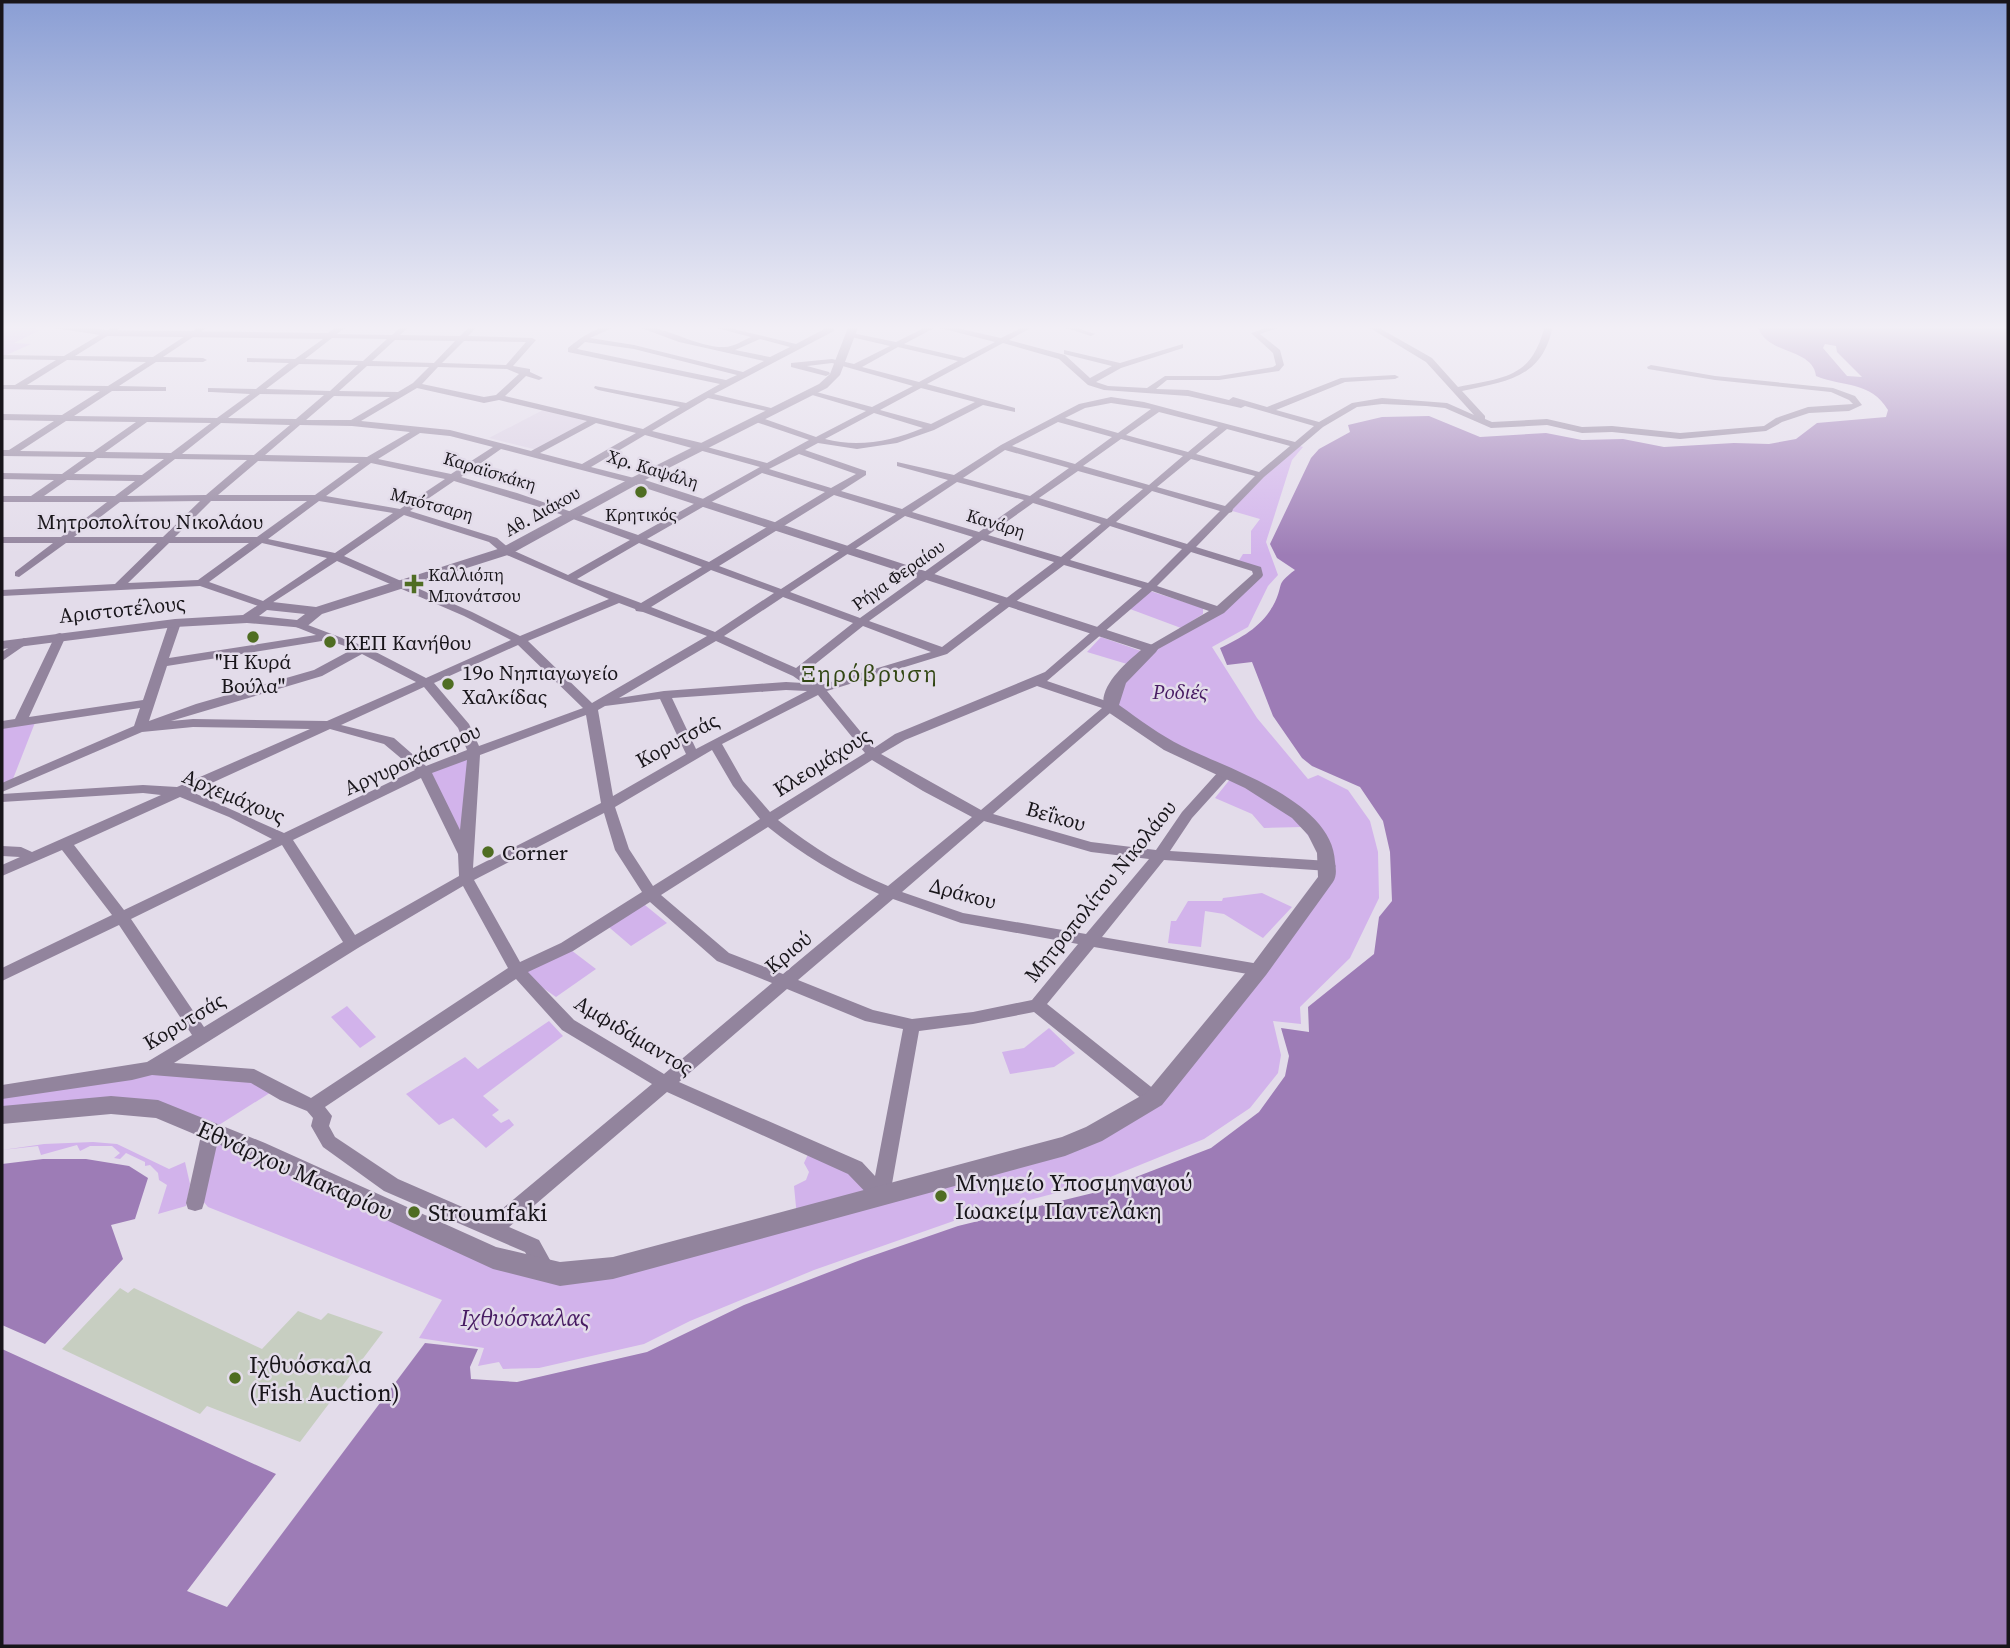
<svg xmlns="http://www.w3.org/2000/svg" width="2010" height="1648" viewBox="0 0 2010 1648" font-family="'Source Serif 4',serif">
	<rect width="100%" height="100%" fill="#e3dcea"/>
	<!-- built -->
	<path fill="#dacfe3" d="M543,410L591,421L538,450L489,438Z"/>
	<!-- green -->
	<path fill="#d2b3eb" d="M2,325H21L40,330L14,343L31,344L2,357Z
		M1297,445L1303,447L1292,460L1266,542L1278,575L1268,586L1248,627L1212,647L1257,718L1308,779L1318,775L1348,790L1370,821L1378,852L1379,898L1350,958L1300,1007L1301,1024L1273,1021L1281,1055L1278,1073L1250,1108L1204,1139L1098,1182L965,1217L814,1270L690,1321L644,1344L539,1368L503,1369L499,1362L478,1366L484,1348L419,1338L442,1300L208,1207L197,1194L211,1131L158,1109L65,1107L2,1115V1092L132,1073L254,1076L276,1089L211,1130L560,1274L797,1217L794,1186L806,1180L809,1172L804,1163L811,1148L881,1195L1065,1146L1154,1099L1329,866L1302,827L1264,828L1252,814L1215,798L1231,778L1142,728L1111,699C1123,683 1136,660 1152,648C1188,621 1236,614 1257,569L1238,562L1243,554H1251V531L1260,519L1229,510Z
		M1150,591L1203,608V614L1181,628L1130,609Z
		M1101,637L1141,651L1127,664L1087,652Z
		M36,720L11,784L2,788L3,725Z
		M474,751L465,854L424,771Z
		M1262,893L1292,907L1263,938L1224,914L1205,911L1201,947L1168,943L1171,921H1176L1188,901H1222L1223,898Z
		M640,901L667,923L631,946L604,923Z
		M567,947L596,969L556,997L517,970Z
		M347,1006L376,1037L360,1048L331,1017Z
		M549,1021L563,1036L483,1096L499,1110L492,1115L501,1123L509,1119L514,1125L486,1148L453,1118L439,1125L406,1094L465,1057L478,1069Z
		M1049,1028L1075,1053L1054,1067L1010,1074L1002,1052L1024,1048Z
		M93,1142L117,1144L169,1169L185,1162L190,1184L186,1206L158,1214L167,1185L159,1180L158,1173L150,1165L145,1166V1162L126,1153L120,1159L114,1158L120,1153L112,1146H90L80,1151L77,1145L41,1155L38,1146L2,1150L44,1144Z"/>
	<!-- water -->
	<path fill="#9d7cb6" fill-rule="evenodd" d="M1756,325H2008V1646H2V1349L276,1474L187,1591L227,1607L425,1343L478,1349L470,1367L471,1379L517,1382L647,1352L744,1305L863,1259L958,1226L1097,1192L1211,1148L1259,1112L1285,1076L1289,1056L1281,1028L1309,1032L1308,1007L1374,954L1379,917L1392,901L1390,852L1383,821L1360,787L1312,766L1302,758L1273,716L1252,662L1227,665L1220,648C1243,637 1263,626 1275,602C1284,583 1275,585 1295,570L1277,558L1270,544L1311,458L1319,449L1350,432L1348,425L1382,417L1429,416L1480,437L1546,433L1582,440L1623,439L1664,447L1734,443L1769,444L1796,439L1817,423L1886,417L1888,410C1871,381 1843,387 1816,376C1814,355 1786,353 1771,343C1764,339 1760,332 1756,325ZM1825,344L1836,346L1837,352L1862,377L1847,376L1823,348Z
		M43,1159H86L129,1166L148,1178L135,1219L111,1225L123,1259L45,1344L2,1325V1164Z"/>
	<!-- building -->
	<path fill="#c7cec1" d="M120,1288L128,1293L134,1288L262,1349L298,1311L321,1320L328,1313L383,1332L300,1442L207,1406L200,1414L62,1349Z"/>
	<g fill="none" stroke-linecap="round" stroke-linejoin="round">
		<!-- minor -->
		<path fill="#92849d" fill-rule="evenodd" d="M116,325H125L75,356L153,357L202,325H211L163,357L203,358L207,360L203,362H156L119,386L163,387H166V391H112L74,416L217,418L250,394L211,392H208V388L256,389L289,363L250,362H247V358L295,359L330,334L392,335L403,325H411L400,335L460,336L471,325H479L468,336L532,338L536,340L513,366L530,369V372L543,378L539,380L526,376L505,396L643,429L680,407L598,390L594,388L595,386L686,403L720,384L568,352V348C583,336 598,325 619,325L590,338L634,345L743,372L764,361L679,342L633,325C660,323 697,348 725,347C733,347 744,340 751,337L705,325H717L796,344L828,327H834V331L714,394L775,409V413L708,398L652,431L706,444L707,447L767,463L809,440L753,421V417H759L816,437L866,411L809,394V390L872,407L913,386L832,363L807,366L829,372L830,374L826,376L791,367V363L832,359L854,364L890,346L847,336V332L896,342L930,325H943L1001,338L1027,325H1036L1009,340L1065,355L1090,378L1112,366L1064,354V350L1120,363L1183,344V348L1121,368L1096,382L1108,386L1147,388L1165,376H1219L1273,367L1276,365L1273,353L1251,333L1275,325H1286L1260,334L1280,350L1284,365L1279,371L1219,380H1167L1156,389L1188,390L1229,400L1233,397L1267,407L1341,378L1395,375L1399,377L1395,379L1345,382L1276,410L1319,422L1352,403L1382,398L1447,403L1474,415L1426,362L1365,325H1374L1432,358L1458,387C1506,377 1532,378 1545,325H1553C1543,378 1508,381 1462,391L1485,416V419L1492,422L1547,419L1582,427L1612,426L1680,433L1764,426L1776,418L1808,407L1853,404L1849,400L1831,392L1715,380L1648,369L1647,367L1651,365L1715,376L1833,388L1855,396L1862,405L1849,411L1809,413L1782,422L1766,431L1680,439L1612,432L1582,433L1547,425L1491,428L1445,408L1426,406L1382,404L1357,407L1323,427L1264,477L1233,509L1232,512L1229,513L1196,547L1261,567L1263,575L1262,577L1224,613L1151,653L1145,649L1147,647L1209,611L1152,591L1047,681L1115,704L1117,707L993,814L1091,842L1156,850L1182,812L1219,771L1224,770L1231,774L1229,777L1192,818L1170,851L1329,861L1336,866L1329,871L1164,860L1102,937L1259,964L1265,966L1267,970L1265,974L1259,976L1094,947L1047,1004L1160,1094L1163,1099L1160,1104L1154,1106L1148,1104L1034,1012L973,1024L919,1031L890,1195L888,1201L881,1203L874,1201L848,1174L667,1092L509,1227L539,1240L555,1269L552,1276L545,1278L538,1276L525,1252L384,1191L323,1147L311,1126L313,1118L307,1111L280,1100L251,1083L152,1075L132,1080L2,1099V1085L147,1062L192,1035L119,925L2,981V968L112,915L62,850L2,876V865L20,857L2,856V846L21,847L32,852L161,795L143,793L2,802V794L143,785L177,787L310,729L193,727L142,732L2,792V783L134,726L140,708L2,729V721L15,719L56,634L60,633L66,636L29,717L143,700L169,623L175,620L181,623L169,658L316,635L296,627V623L300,622L366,647L426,678L511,640L464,616L337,561L264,608L200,586L2,596V590L115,584L157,543H66L19,577L15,576V572L53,543H2V537H61L107,502H2V496H31L54,480L2,479V473L62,474L86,457L2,456V450H9L54,421L2,420V414L62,415L100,391L2,389V385H15L56,360L2,359V355L64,356ZM936,327L995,342L964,358L904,344ZM332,338L387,339L363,361L305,359ZM760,339L790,347L770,357L735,350ZM395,340L455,341L434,363L372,361ZM464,341L526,342L506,365L442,363ZM585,342L634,349L737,375L726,380L577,349ZM1003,343L1059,359L1088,385L1104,390L1188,396L1241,408L1245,406L1314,426L1295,442L1144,402L1111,397L1079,404L1001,445L954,475L897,462V466L948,480L902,509L841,491L866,475V471L805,450L818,443L857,449L897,443L934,430L983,405L1015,412V408L927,384ZM898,347L958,361L919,382L862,367ZM67,360L146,362L108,386L27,385ZM299,364L358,365L330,391L266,389ZM367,366L429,367L413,383L398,392L339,391ZM438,367L507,369L519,374L496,395L484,397L422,384ZM417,388L484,403L499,400L587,421L531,451L450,430L361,421ZM921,388L975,402L931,424L880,410ZM260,394L324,395L296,419L228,418ZM334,396L390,397L351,420H306ZM1111,403L1151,409L1118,433L1065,418L1085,408ZM1159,412L1218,427L1188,452L1126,435ZM874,413L923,428C891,441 859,448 825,439ZM66,421L136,422L93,452L20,451ZM147,422L211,423L171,453L105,452ZM1058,422L1112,437L1075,464L1012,446ZM221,423L290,425L254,455L182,454ZM596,423L636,433L582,464L540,453ZM300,425L352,426L410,432L367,457L265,455ZM1227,429L1290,446L1259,472L1196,454ZM420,433L450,436L493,447L451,474L378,459ZM645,435L760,467L638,535L517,493L461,477L501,449L635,484L640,481L638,479L591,467ZM1121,439L1183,456L1149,485L1083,466ZM1005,450L1069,468L1030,496L963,478ZM799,454L856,474L831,488L769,469ZM97,458L164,459L142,475L74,474ZM175,459L247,460L206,495L127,496ZM1191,459L1255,476L1225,506L1157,487ZM258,461L359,463L315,495H218ZM371,463L445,479L400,509L326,496ZM1078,471L1143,489L1107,519L1039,498ZM762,473L825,492L709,562L647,539ZM67,480L135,481L115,496H44ZM454,481L546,509L630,540L568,575L510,549L497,538L410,511ZM957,482L1024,500L979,532L912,512ZM1152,491L1220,511L1187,544L1116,522ZM834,495L896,514L781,589L719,566ZM200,501L163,537H74L120,502ZM211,501H307L257,537H175ZM319,501L393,513L335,553L268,539ZM1033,503L1101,524L1061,557L988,535ZM404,515L489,542L502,553L609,599L520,636L472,612L344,556ZM905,516L973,537L860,618L790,592ZM1110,526L1182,549L1148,583L1070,560ZM982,540L1054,562L942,647L869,621ZM169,543H249L198,580L128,583ZM262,543L327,558L263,601L209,582ZM639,543L702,567L641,603L577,579ZM1191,552L1252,571L1253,574L1217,606L1157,586ZM1064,565L1142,588L1045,672L895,734L874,748L827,691L947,654ZM711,570L774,593L715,632L651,607ZM783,597L853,623L796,668L724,636ZM619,603L635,609L636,611L643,612L707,636L592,703L528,641ZM863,626L931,652L821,685L804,673ZM328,640L353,649L314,670L196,704L149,721L167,666ZM716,641L793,676L803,683L786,682L664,691L619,698ZM518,645L583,708L479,746L469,724L434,683ZM362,654L416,682L327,721L193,719L171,721L322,676ZM1037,686L1102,708L981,810L881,754L905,740ZM424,687L458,728L467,750L426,766L394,738L341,725ZM786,690L807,691L696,749L672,698ZM818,695L865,753L770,812L743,781L722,744ZM660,699L686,754L613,796L598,710L605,706ZM586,715L601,803L473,868L480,755ZM330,729L384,744L415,770L284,833L192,792ZM712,750L733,786L760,819L653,886L629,849L615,807ZM467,760L460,830L432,773ZM872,760L923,791L972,817L888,886C848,869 813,848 778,820ZM421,778L458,854L459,876L355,935L293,840ZM180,797L229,817L272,839L124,910L74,845ZM604,813L615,850L642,892L561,943L520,962L474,880ZM984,821L1091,852L1149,859L1086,934L963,913L902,892ZM768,827C803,855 838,876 879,894L783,974L729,953L661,895ZM282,845L343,942L204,1027L131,919ZM463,886L508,968L311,1098L254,1069L174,1063L358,948ZM893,899L961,923L1078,944L1032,1000L973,1012L912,1019L873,1010L798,980ZM650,902L717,961L772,983L664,1074L574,1020L528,972L573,951ZM516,979L562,1030L652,1084L490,1219L398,1179L335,1137L329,1126L332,1116L325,1107ZM787,989L865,1021L903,1029L875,1176L862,1162L679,1082Z
			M1057,325H1068L1095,334L1091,336Z
			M24,638L28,639V643L2,661V652Z
			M211,1123L217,1126L220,1131L204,1203L202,1209L195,1211L188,1209L186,1203L202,1131L205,1126Z"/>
		<!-- tertiary -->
		<path fill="#92849d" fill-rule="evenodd" d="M34,325H60L107,330L328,333L339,325H349L330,339L107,336Z
			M849,325H859L840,375L827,388L645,480L1156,646L1158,649L1156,652L1126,683L1119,705C1140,720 1160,735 1182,746C1228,769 1333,801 1335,862C1336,869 1337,876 1333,882L1266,975L1162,1105L1102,1141L1065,1156L613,1279L560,1286L493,1269L249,1157L156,1118L111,1114L2,1124V1106L111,1096L158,1100L265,1143L496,1247L560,1262L613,1257L1062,1137L1086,1127L1146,1093L1252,965L1318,877L1317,853L1308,835L1292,818L1245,788L1164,750L1105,710C1096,688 1126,663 1141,650L636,485L511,554L322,614L305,628L247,623L175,627L2,649V641L175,619L243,615L264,601L316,607L501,548L631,478L819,384L830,374ZM267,610L305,614L297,620L259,616Z"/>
	</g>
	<!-- sky -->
	<linearGradient id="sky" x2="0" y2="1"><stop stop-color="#8a9ed4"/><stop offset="0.59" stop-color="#f2eff6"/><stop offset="1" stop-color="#f2eff6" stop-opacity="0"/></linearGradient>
	<rect width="2010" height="555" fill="url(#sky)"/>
	<!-- markers -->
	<g fill="#4f6d22" stroke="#e3dcea" stroke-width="2.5">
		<circle cx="641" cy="492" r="7"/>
		<path d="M410.5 573.5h7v7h7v7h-7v7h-7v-7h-7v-7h7z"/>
		<circle cx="253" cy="637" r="7"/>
		<circle cx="330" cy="642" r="7"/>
		<circle cx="448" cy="684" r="7"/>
		<circle cx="488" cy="852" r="7"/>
		<circle cx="941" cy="1196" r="7"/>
		<circle cx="414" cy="1212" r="7"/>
		<circle cx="235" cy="1378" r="7"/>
	</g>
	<g text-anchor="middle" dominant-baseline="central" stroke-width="5" stroke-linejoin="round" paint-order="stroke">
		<!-- far-street labels -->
		<g font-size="18" fill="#18151a" stroke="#e3dcea">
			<text transform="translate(653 469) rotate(17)">Χρ. Καψάλη</text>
			<text transform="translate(490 471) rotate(17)">Καραϊσκάκη</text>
			<text transform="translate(432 504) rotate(15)">Μπότσαρη</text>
			<text transform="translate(542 511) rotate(-29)">Αθ. Διάκου</text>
			<text transform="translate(996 523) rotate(17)">Κανάρη</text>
			<text transform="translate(898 575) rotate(-35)">Ρήγα Φεραίου</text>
		</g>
		<!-- far-poi labels -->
		<g font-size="18" fill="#18151a" stroke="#e3dcea">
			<text x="641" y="514">Κρητικός</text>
			<text x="428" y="574" text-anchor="start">Καλλιόπη<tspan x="428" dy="21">Μπονάτσου</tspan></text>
		</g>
		<!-- street labels -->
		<g font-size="21" fill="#18151a" stroke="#e3dcea">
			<text x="150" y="521">Μητροπολίτου Νικολάου</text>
			<text transform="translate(122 609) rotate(-6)">Αριστοτέλους</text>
			<text transform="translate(677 740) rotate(-29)">Κορυτσάς</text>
			<text transform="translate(412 759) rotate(-24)">Αργυροκάστρου</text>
			<text transform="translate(822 762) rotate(-32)">Κλεομάχους</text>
			<text transform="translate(234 796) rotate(23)">Αρχεμάχους</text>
			<text transform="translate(1056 816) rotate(16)">Βεΐκου</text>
			<text transform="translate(1100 891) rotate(-51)">Μητροπολίτου Νικολάου</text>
			<text transform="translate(963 893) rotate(15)">Δράκου</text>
			<text transform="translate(788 952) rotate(-40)">Κριού</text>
			<text transform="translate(184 1021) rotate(-31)">Κορυτσάς</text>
			<text transform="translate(634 1035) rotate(31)">Αμφιδάμαντος</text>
		</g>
		<!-- poi labels -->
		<g font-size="21" fill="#18151a" stroke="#e3dcea" text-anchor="start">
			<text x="344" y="642">ΚΕΠ Κανήθου</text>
			<text x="253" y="661" text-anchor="middle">"Η Κυρά<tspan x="253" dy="24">Βούλα"</tspan></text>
			<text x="462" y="672">19ο Νηπιαγωγείο<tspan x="462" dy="24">Χαλκίδας</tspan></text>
			<text x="502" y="852">Corner</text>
		</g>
		<!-- park labels -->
		<g font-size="21" font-style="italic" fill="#471b62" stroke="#e3dcea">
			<text x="1180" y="691">Ροδιές</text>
		</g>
		<!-- quarter labels -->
		<g font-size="24" letter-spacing="2" fill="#314612" stroke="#e3dcea">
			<text x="870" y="673">Ξηρόβρυση</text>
		</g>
		<!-- near-street labels -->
		<g font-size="24" fill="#18151a" stroke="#e3dcea">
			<text transform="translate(295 1170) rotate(24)">Εθνάρχου Μακαρίου</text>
		</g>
		<!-- near-poi labels -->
		<g font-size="24" fill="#18151a" stroke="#e3dcea" text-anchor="start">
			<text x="955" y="1182">Μνημείο Υποσμηναγού<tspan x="955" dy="28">Ιωακείμ Παντελάκη</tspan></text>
			<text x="428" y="1212">Stroumfaki</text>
			<text x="249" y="1364">Ιχθυόσκαλα<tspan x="249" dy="28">(Fish Auction)</tspan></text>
		</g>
		<!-- near-park labels -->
		<g font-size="24" font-style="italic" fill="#471b62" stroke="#e3dcea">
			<text x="525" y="1317">Ιχθυόσκαλας</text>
		</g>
	</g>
	<!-- border -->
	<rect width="2010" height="1648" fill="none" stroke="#18151a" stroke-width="7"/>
</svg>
